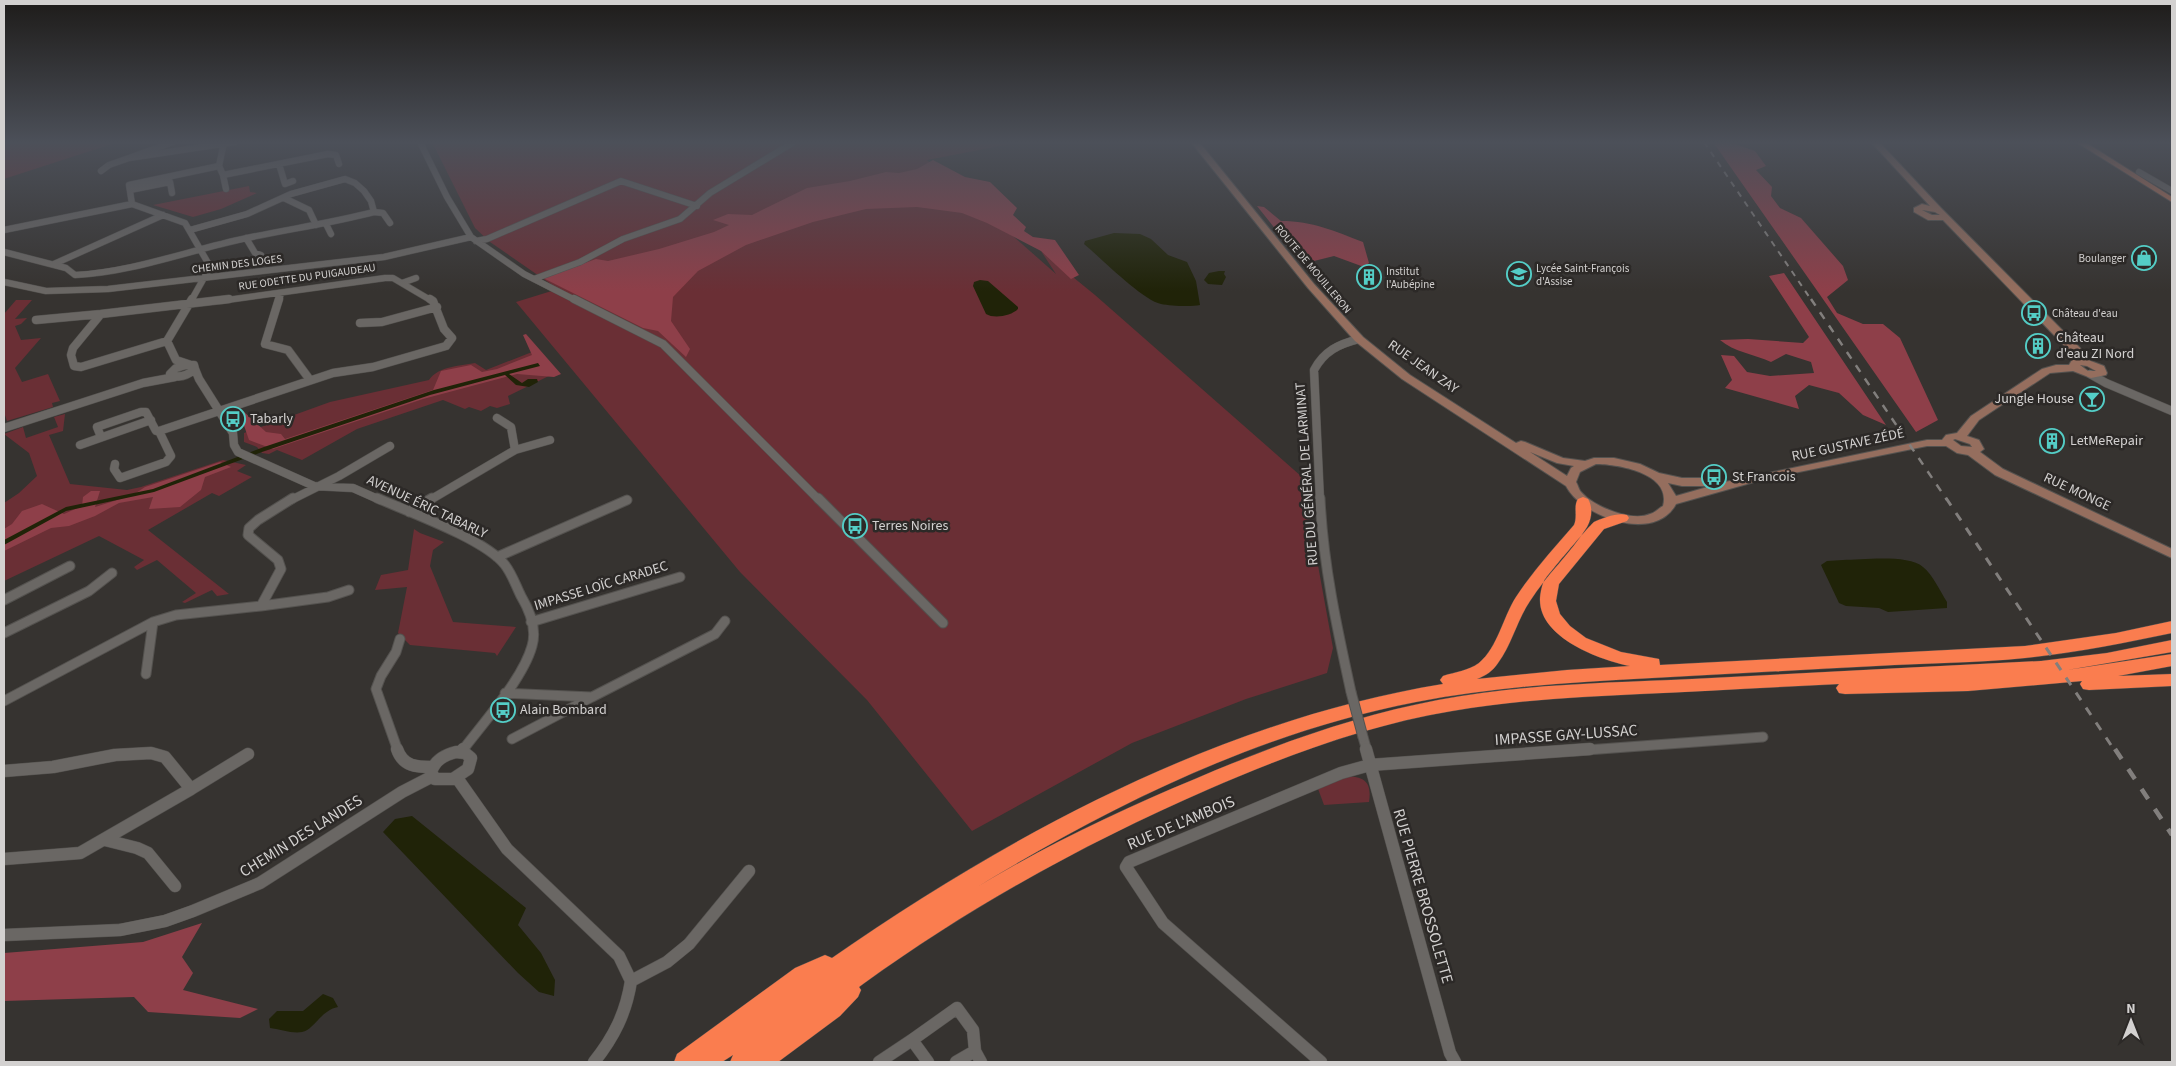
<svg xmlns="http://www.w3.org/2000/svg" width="2176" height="1066" viewBox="0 0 2176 1066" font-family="'Source Sans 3',sans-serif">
	<rect width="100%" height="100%" fill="#363330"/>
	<!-- green -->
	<path fill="#6a2f35" d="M4,142H118L4,179Z
		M432,142H1020L927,160L1056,274L1041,251L1095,295L1302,477L1333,648L1327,673L1246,699L1132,743L972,831L867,700L740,572L516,302L558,289L490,242L475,228Z
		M249,186L250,192L257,193L221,209L193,217L153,205Z
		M16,300H32L15,319L27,318L21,324L15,326L21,340L41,338L15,368L22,382L48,374L60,401L52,403L53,407L7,421L4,412V314Z
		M532,352L557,372L508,396L510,404L497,408L490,406L481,411L469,407L465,409L443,400L357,429L302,460L277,450L269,454L262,453L257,447L244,442V433L330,402L429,380C439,366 459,366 475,363L486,370Z
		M65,414L63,431L49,435L70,484L127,490L141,487L223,460L246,465L237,471L252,477L219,496L212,493L148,530L229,594L217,596L212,590L185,603L182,602L196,593L157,560L137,570L134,567L144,560L99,536L4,581V503L19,493L37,476L29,453L4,434L23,427L26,438L58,427L54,417Z
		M414,529L420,533L444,542L433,550L430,566L453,622L516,627L497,656L495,653L410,645L398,633L407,587L375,590L381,575L408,570Z
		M1346,776C1365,777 1372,782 1369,802L1324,805L1317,786Z"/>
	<!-- forest -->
	<path fill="#8e3f49" d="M1713,142H1729L1755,151L1766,166L1756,170L1772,187L1771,196L1780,208L1801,218L1843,266L1848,280L1827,297L1837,313L1863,324H1883L1900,338L1938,420L1916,432Z
		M933,160L965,177L990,182L1017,208L1013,215L1026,227L1024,231L1033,237L1055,240L1079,275L1071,279L1041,251L987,223L962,213L917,207L866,209L813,222L746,245L698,271L673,297L671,321L690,349L686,357L658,331L643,328L543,278L596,259L608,261L659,249L714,232L729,225L713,220L728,214L752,215L807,188L850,181L886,172L899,173L917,169Z
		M1257,206L1264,207L1281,221C1313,221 1334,231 1363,242L1369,263L1364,267L1334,256L1314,261L1292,250Z
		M1784,273L1886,425L1863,415L1839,393L1809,385L1795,396L1799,409L1725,388L1732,380L1721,355L1734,356L1747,372L1770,376L1814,373L1811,362L1786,354L1771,362C1754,354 1734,352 1720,340L1748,339L1803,343L1809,337L1769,276Z
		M526,334L561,374L554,377L517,374L498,379L423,399L273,449L249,440L239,411H243L266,432L281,434L285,439L433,390L441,371L471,365L482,372L497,369L532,355L523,335Z
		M220,462L231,467L205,477L201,490L180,507L149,509L153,497L119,503L95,516L69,526L51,528L4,551V529L12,524L22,511L42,504L64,514L82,506L83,497L91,491H100L95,507L133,495L145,487Z
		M202,923L182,957L193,973L183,990L258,1009L240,1018L148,1012L134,997L4,1001V953L143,942Z"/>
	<!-- water -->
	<path fill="#202308" d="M1114,233L1140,234L1151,239L1168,255L1187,262L1196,281L1200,305C1191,307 1171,306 1161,304C1142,300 1101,258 1084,244L1085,241Z
		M1219,271H1225L1224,274L1226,277L1222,285L1208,284L1204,280L1209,273Z
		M980,280L988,281L1018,307V309C1011,316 994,319 986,314L973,286L974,282Z
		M538,363L540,366L509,374L522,383L528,379H537L538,382L529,387L516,385L505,375L430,395L262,452L154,492L66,511L4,545V540L66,507L153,489L264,447L434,390Z
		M1843,560C1862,560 1908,554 1923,567C1933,575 1940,591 1947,602V608L1888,612L1879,608L1846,606L1839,603L1821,565L1827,561Z
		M412,816L526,908L518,925L541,953L555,980L554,996L539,992L518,973L383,832L395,819Z
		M323,994L333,998L338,1007C321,1010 314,1030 302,1032C293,1034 279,1029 270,1028L269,1019L277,1011H303Z"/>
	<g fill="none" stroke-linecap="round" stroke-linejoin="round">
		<defs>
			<path id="street-far3" d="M173,142L129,158L235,142
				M420,142L447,197L471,237L524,274L577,301
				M279,164L285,184L293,181
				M219,166L224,142
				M101,171L109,165L129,158
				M2139,172L2172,191
				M223,175L226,189
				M130,190L170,182L172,193
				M284,198L309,210L316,225
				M374,212L383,213L390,223
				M326,224L331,234
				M4,230L132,204
				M246,238L255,253L261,255
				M476,241L487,239L621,181L697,206
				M4,252L66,268L75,275C134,272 189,250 247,238C289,229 332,223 374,212L371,201L364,191L355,183L345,179L291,194L247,214L190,230
				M54,264L163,215
				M534,279L580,262L623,239L680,219L710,193L794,142
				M4,282L46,291L108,289L384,257L471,237
				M402,283L416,278
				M191,301L209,269L208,263L185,223L132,204L129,185L219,166L223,175L328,154L336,155L339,164
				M220,301L385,278H393L432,301
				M279,301L281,293"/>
			<path id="street-far2" d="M279,299L265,344L288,350L310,380
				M574,299L663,344L819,500
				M36,320L101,314
				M360,323L382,322L437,307
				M167,341L81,367L74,366L71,355L73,348L101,314L229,299
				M186,365H194L195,369C188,375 179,379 170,374L176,368Z
				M191,365L176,360L167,341L192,299
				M195,369L199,379L233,433L234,445L238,452L314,486L353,488L380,500
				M2090,374L2106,383L2172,411
				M497,418L511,427L515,450
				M4,428L143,383L175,377
				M101,437L97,427L141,412H146L156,431H159L333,373L373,367L446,346L452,338L444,329L433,301L430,299
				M80,445L151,420
				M115,464L114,469L120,478L166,462L171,456L159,431
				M291,500L339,476L390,446
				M430,500L515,450L550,440
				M1320,500L1314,370C1324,351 1339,344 1359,339"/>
			<path id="street-far1" d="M377,498C409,512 485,539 505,565C512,574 516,586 521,596C530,611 537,629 532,646C523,679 483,723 462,751
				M818,498L943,623
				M1320,498C1323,564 1337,628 1351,692
				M409,512L432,498
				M497,557L627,500
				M4,600L70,566
				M261,606L328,597L349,590
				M531,622L680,577
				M4,633L89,591L112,573
				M146,674L153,622
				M505,693L592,697L715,634L725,621
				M4,701L153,622L176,615L261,606L281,569L278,560L248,535L249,528L258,520L293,498
				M1363,737L1367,751
				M512,739L592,697
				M398,751L376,689L381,676L396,652L400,639
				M1573,751L1763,737"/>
			<path id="street" d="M397,749C403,767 417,767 433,767
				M1366,749L1450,1053L1455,1062
				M456,752L465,753L471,758L468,769L453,779H435L431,772C435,760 444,755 456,752Z
				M461,752L463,749
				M4,771L53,767L115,755L151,753L165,757L191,789L80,853L4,859
				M457,778L507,849L619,956L631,981
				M191,789L248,754
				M105,840L137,848L148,853L175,886
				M4,935L120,930L165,921L193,911L260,883L402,792L433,776
				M631,981L667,962L689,944L749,871
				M594,1062C614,1037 626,1013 631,981
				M879,1062L912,1040
				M928,1062L912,1040L957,1008L973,1030L975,1051L981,1062
				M956,1062L975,1051
				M1321,1062L1163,923L1126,867L1129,862L1341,773L1370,765L1590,749"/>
			<path id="secondary" d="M1191,142H1199L1314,284L1363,337L1410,375L1516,443L1521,441L1525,442L1563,458L1585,461L1594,458H1614L1640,464L1659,473L1682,478H1719L1725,482L1927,440H1942L1946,435L1957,433L1971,416L2042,369L2056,365H2069L2072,360L2077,359L1943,220H1928L1914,212V208L1922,204L1930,206L1871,142H1879L1941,208L2080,348L2088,360L2104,366L2107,373L2106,375L2091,378L2073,371L2050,373L1979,420L1967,436L1979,440L1984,449L1980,452L2003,469L2172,549V558L1995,475L1968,455L1957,453L1946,446H1927L1765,479L1676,504C1655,544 1582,517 1566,486L1402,379L1355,341L1308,288ZM1922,210L1935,212L1940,215H1932ZM2080,365L2087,366L2096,371H2088ZM1955,439L1970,444L1972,447L1961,446L1953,440ZM1530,452L1557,463L1574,466L1571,468L1567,476ZM1596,464C1617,464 1672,473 1663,506C1659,508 1655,513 1650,514C1632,522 1594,507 1581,492C1579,490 1578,485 1576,482L1580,472ZM1668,483L1682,486H1711L1676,496Z"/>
			<path id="primary" d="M2076,142H2085L2172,197V202Z"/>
			<path id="highway" d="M1583,497L1588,499C1593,507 1592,518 1587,527C1571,553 1547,574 1530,601C1517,620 1512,644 1498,663C1493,671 1485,676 1477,679L1567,670L1630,666C1600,660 1540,638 1540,600C1540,594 1542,585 1544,581C1548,574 1589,526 1594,522C1602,518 1619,512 1627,515L1629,518L1627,521L1604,529L1559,584L1556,601L1560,614L1570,626L1586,638L1621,652L1659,659L1660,665L2025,646L2116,633L2172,621V633C2124,643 2075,653 2025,658C1976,663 1925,663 1876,666C1801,670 1726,674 1652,678C1573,682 1494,687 1416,702C1260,732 1112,805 977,887C1047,845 1120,810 1195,779C1274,745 1354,716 1438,700C1521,684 1607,683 1692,679C1808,673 1925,667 2041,661L2107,653L2172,640V652L2067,670L2172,654V666L2118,676L2172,674V686L2089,690L2083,689L2080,684L2082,681L1968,691L1845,694L1839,693L1836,688L1839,684C1773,687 1706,691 1640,694C1578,697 1514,700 1452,711C1368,725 1287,755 1209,789C1087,842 971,906 863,984L859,987L861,990L858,997L840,1016L778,1062H730L733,1055L722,1062H674L677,1054L795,968L825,955L832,958C1013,832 1223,720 1443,684L1440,680L1443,676C1455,672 1468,671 1479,663C1498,647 1503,617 1516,597C1533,571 1554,548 1574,525C1578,516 1573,506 1578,499Z"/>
		</defs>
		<!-- street-far3 casing -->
		<use href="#street-far3" stroke="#54524f" stroke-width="7"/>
		<!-- street-far2 casing -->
		<use href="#street-far2" stroke="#54524f" stroke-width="9"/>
		<!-- street-far1 casing -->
		<use href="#street-far1" stroke="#54524f" stroke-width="11"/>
		<!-- street casing -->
		<use href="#street" stroke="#54524f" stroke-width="13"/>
		<!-- secondary casing -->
		<use href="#secondary" stroke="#54524f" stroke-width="2"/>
		<!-- primary casing -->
		<use href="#primary" stroke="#54524f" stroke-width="2"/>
		<!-- highway casing -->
		<use href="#highway" stroke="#54524f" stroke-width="1"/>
		<!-- street-far3 -->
		<use href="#street-far3" stroke="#6a6764" stroke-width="6"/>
		<!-- street-far2 -->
		<use href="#street-far2" stroke="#6a6764" stroke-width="8"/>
		<!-- street-far1 -->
		<use href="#street-far1" stroke="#6a6764" stroke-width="9"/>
		<!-- street -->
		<use href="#street" stroke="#6a6764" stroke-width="12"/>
		<!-- secondary -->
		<use href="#secondary" fill="#956e5e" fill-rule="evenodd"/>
		<!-- primary -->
		<use href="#primary" fill="#c07457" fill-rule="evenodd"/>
		<!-- highway -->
		<use href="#highway" fill="#fa7d4f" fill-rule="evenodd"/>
		<!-- rail-far3 -->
		<path stroke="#827f7d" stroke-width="2" stroke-dasharray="6 6" stroke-linecap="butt" d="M1704,142L1812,301"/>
		<!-- rail-far2 -->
		<path stroke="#827f7d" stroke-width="2.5" stroke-dasharray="8 8" stroke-linecap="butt" d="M1811,299L1947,500"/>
		<!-- rail-far1 -->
		<path stroke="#827f7d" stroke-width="3" stroke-dasharray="9 9" stroke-linecap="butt" d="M1946,498L2115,751"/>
		<!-- rail -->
		<path stroke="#827f7d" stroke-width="4.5" stroke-dasharray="12 12" stroke-linecap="butt" d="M2115,749L2172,835"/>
		<defs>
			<path id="street-bridge" d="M1351,692L1363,737"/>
		</defs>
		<!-- street-bridge casing -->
		<use href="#street-bridge" stroke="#54524f" stroke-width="11" stroke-linecap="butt"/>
		<!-- street-bridge -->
		<use href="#street-bridge" stroke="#6a6764" stroke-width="9"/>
	</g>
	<!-- sky -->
	<linearGradient id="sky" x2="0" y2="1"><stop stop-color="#1e1c1a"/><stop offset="0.49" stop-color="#4c5059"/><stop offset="1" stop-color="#4c5059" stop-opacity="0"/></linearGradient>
	<rect width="2176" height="291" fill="url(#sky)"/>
	<!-- icons -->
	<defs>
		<symbol id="shop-ring" viewBox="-11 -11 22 22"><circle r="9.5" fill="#2c2927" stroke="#54cdc6" stroke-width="1.5"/><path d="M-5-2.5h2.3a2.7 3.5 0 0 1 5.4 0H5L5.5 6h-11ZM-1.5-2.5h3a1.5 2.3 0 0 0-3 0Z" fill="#54cdc6"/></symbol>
		<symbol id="school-ring" viewBox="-11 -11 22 22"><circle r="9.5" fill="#2c2927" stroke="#54cdc6" stroke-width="1.5"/><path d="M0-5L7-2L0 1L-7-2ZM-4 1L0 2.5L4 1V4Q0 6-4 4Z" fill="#54cdc6"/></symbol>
		<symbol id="building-ring" viewBox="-11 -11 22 22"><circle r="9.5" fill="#2c2927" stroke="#54cdc6" stroke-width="1.5"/><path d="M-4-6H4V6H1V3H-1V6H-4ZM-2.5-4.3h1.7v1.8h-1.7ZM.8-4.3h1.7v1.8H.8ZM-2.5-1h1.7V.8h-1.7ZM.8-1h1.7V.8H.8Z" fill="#54cdc6"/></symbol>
		<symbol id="bus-ring" viewBox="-11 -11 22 22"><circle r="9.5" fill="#2c2927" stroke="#54cdc6" stroke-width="1.5"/><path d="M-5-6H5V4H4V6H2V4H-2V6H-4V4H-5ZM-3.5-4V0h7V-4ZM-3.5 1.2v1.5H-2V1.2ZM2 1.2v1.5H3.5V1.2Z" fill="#54cdc6"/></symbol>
		<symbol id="bar-ring" viewBox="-11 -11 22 22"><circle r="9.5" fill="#2c2927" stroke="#54cdc6" stroke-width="1.5"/><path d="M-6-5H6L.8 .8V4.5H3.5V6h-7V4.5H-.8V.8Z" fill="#54cdc6"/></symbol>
	</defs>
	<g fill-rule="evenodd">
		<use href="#shop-ring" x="2130" y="244" width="28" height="28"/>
		<use href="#school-ring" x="1505" y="260" width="28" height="28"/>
		<use href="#building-ring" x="1355" y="263" width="28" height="28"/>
		<use href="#bus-ring" x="2020" y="299" width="28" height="28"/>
		<use href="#building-ring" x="2024" y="332" width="28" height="28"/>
		<use href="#bar-ring" x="2078" y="385" width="28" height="28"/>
		<use href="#bus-ring" x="219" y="405" width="28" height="28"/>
		<use href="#building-ring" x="2038" y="427" width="28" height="28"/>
		<use href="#bus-ring" x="1700" y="463" width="28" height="28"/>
		<use href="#bus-ring" x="841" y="512" width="28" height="28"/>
		<use href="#bus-ring" x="489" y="696" width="28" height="28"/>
	</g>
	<g text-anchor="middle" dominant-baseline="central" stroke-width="5" stroke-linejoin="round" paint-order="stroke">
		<!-- far-poi labels -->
		<g font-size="11" fill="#d3d1d0" stroke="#2c2927" text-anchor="start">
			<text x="2126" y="258" text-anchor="end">Boulanger</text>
			<text x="1536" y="268">Lycée Saint-François<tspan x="1536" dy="13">d'Assise</tspan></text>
			<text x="1386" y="271">Institut<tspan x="1386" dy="13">l'Aubépine</tspan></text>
			<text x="2052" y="313">Château d'eau</text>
		</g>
		<!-- far-street labels -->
		<g font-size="11" fill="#d3d1d0" stroke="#2c2927">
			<text transform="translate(237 264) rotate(-7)">CHEMIN DES LOGES</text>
			<text transform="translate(1313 269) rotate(50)">ROUTE DE MOUILLERON</text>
			<text transform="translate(307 277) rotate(-8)">RUE ODETTE DU PUIGAUDEAU</text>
		</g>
		<!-- poi labels -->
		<g font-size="14" fill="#d3d1d0" stroke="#2c2927" text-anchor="start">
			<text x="2056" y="338">Château<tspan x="2056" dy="16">d'eau ZI Nord</tspan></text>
			<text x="2074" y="399" text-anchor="end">Jungle House</text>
			<text x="250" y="419">Tabarly</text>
			<text x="2070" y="441">LetMeRepair</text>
			<text x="1732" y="477">St Francois</text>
			<text x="872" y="526">Terres Noires</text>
			<text x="520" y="710">Alain Bombard</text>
		</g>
		<!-- street labels -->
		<g font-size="14" fill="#d3d1d0" stroke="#2c2927">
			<text transform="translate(1423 367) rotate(35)">RUE JEAN ZAY</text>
			<text transform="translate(1848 445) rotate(-12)">RUE GUSTAVE ZÉDÉ</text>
			<text transform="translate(1307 474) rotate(-94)">RUE DU GÉNÉRAL DE LARMINAT</text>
			<text transform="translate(2077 492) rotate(25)">RUE MONGE</text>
			<text transform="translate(427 507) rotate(25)">AVENUE ÉRIC TABARLY</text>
			<text transform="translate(601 586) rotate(-17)">IMPASSE LOÏC CARADEC</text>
		</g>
		<!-- near-street labels -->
		<g font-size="16" fill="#d3d1d0" stroke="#2c2927">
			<text transform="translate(1566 735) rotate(-4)">IMPASSE GAY-LUSSAC</text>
			<text transform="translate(1181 823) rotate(-23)">RUE DE L'AMBOIS</text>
			<text transform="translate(301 836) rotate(-32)">CHEMIN DES LANDES</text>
			<text transform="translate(1423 896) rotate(74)">RUE PIERRE BROSSOLETTE</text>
		</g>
	</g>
	<!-- border -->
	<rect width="2176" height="1066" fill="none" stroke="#d3d1d0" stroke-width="10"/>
	<!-- north arrow -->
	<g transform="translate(2131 1021)" stroke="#2c2927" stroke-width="4" paint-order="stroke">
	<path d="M0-4L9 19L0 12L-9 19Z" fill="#d3d1d0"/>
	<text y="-8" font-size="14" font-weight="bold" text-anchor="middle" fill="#d3d1d0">N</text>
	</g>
</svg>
